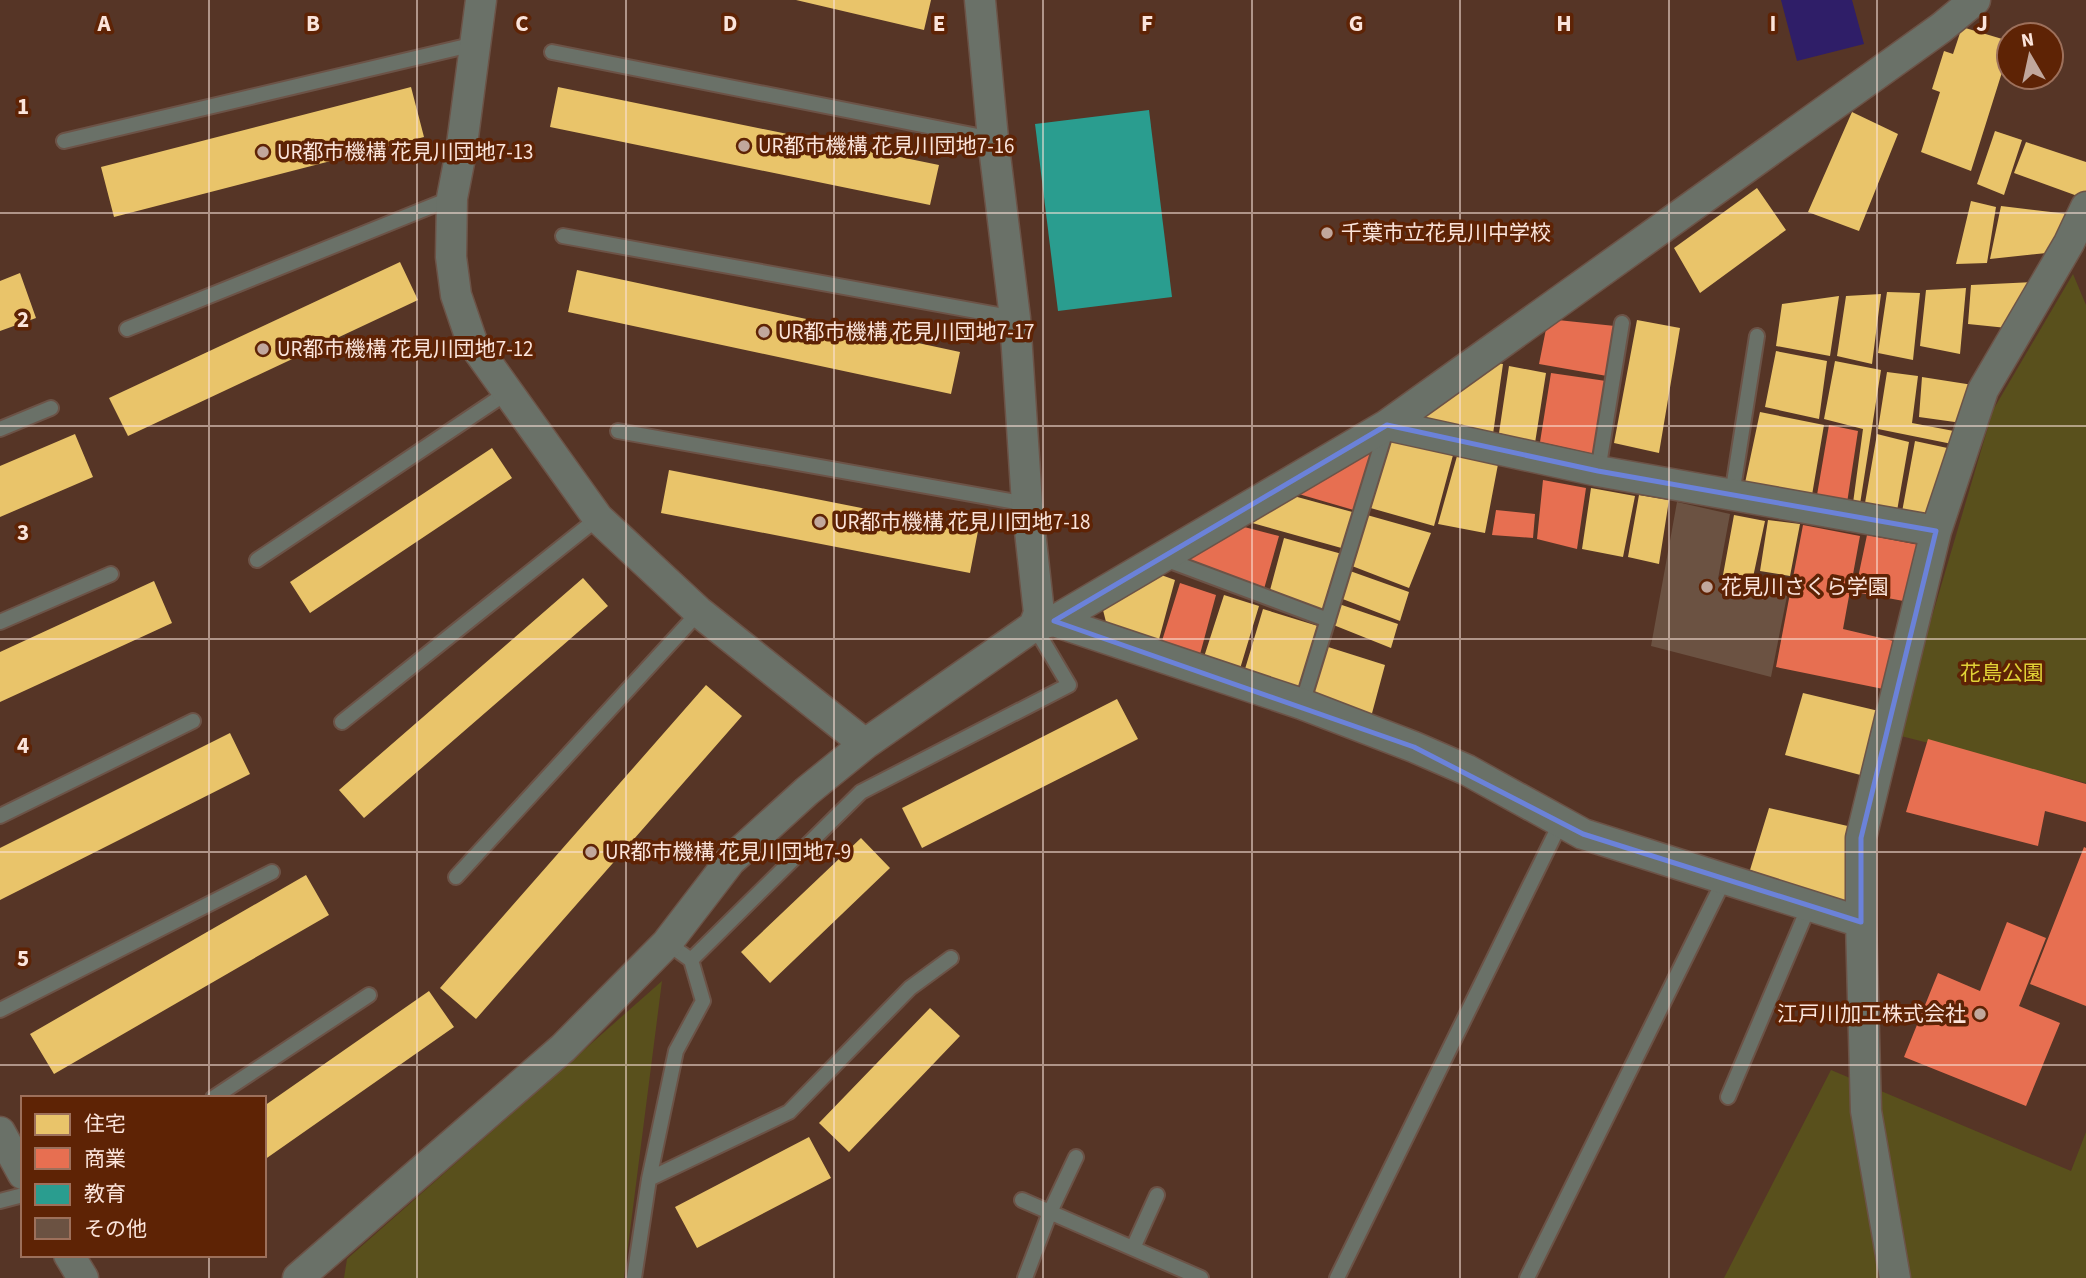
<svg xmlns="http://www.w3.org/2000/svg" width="2086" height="1278" viewBox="0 0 2086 1278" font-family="'Source Sans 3','Noto Sans JP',sans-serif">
	<rect width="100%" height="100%" fill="#563526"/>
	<!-- green -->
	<path fill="#59501c" d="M2073,274L2086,305V783L1897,735L1993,410Z
		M662,981L624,1278H344L347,1259Z
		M1831,1070L2071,1171L2086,1132V1278H1724Z"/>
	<!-- water -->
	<path fill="#2f1e68" d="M1781,0H1852L1864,44L1797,61Z"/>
	<!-- homes -->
	<path fill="#e9c46a" d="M796,0H931L924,30Z
		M1962,27L2009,41V50L1971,171L1921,152L1940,92L1932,89L1944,51L1953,54Z
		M411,87L424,137L114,217L101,167Z
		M558,87L939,165L930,205L550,127Z
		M1852,112L1898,134L1859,231L1808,212Z
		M1995,131L2022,140L2004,195L1977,184Z
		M2026,142L2086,162V191L2083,198L2014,173Z
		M1757,188L1786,230L1700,293L1674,248Z
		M1971,201L1996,207L1987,263L1956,264Z
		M2001,206L2076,215L2056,252L1990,259Z
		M400,262L418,300L128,436L109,398Z
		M577,270L960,352L951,394L568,312Z
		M20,273L36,318L0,331V281Z
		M2034,282L2007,328L1968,324L1971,285Z
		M1966,288L1960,354L1920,346L1926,290Z
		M1887,292L1920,293L1913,360L1878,353Z
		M1881,294L1872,364L1837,356L1846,296Z
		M1839,296L1830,356L1776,346L1782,304Z
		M1637,320L1680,328L1659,453L1614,443Z
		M1776,351L1827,361L1819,419L1765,407Z
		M1484,361L1503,364L1493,434L1410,415Z
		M1835,361L1881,370L1860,504L1853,503L1863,429L1824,419Z
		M1509,366L1546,373L1535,443L1499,433Z
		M1887,372L1918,376L1912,423L1959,432L1957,445L1878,429Z
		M1922,377L1973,385L1962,423L1919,417Z
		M1760,412L1824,425L1812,495L1745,483Z
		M1390,430L1456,444L1434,526L1367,507Z
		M75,434L93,477L0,517V466Z
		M1877,434L1909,442L1897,511L1865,503Z
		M1915,441L1952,449L1930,519L1902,512Z
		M492,448L512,478L310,613L290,582Z
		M1459,449L1499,459L1485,533L1438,524Z
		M669,470L978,531L970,573L661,513Z
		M1591,488L1635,496L1623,557L1582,549Z
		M1279,492L1356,513L1345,549L1238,519Z
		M1639,495L1669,500L1659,564L1628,557Z
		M1367,515L1431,533L1409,588L1352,566Z
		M1734,515L1765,521L1752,582L1723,575Z
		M1768,520L1800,524L1790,576L1760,571Z
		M1284,538L1342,554L1326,616L1269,594Z
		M1350,571L1409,592L1400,621L1340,598Z
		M1153,572L1175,580L1158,643L1107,626L1101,602Z
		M583,578L608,606L364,818L339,790Z
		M154,581L172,623L0,702V652Z
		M1224,595L1259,606L1239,672L1203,660Z
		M1339,604L1398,624L1391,648L1331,624Z
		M1263,609L1321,627L1299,689L1245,669Z
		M1325,646L1385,665L1371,717L1311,697Z
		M706,685L742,716L476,1019L440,988Z
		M1803,693L1883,712L1868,777L1785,755Z
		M1117,699L1138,739L922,848L902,808Z
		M230,733L250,774L0,900V848Z
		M1769,808L1852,827L1853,907L1750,870Z
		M861,838L890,868L770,983L741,952Z
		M306,875L329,915L54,1074L30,1034Z
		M429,991L454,1027L264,1160V1106Z
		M930,1008L960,1036L849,1152L819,1123Z
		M809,1137L831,1178L697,1248L675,1207Z"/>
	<!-- shops -->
	<path fill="#e76f51" d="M1548,319L1615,326L1607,376L1539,364Z
		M1551,373L1606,381L1594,454L1540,442Z
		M1829,425L1858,431L1847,503L1817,495Z
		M1380,433L1357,511L1285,490Z
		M1543,480L1586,488L1577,549L1537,539Z
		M1496,510L1535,514L1533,538L1492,535Z
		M1229,523L1279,536L1264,589L1172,558Z
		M1803,525L1860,536L1843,629L1898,642L1888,690L1776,667Z
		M1867,535L1919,545L1909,602L1855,592Z
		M1180,583L1216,595L1199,658L1161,644Z
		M1928,739L2086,784V822L2045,811L2038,846L1906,812Z
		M2084,847L2086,848V1006L2030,984Z
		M2007,922L2046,938L2019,1006L2060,1023L2026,1106L1904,1057L1938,973L1980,991Z"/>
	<!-- schools -->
	<path fill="#2a9d8f" d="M1149,110L1172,297L1058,311L1035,124Z"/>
	<!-- building -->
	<path fill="#6b5242" d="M1677,502L1730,514L1718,579L1787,596L1771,677L1651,646Z"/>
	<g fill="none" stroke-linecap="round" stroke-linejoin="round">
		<defs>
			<path id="lane" d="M552,52L993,139
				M64,141L475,44
				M563,236L1015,318
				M127,329L452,198
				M0,429L51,408
				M618,431L1027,504
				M1598,471L1622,323
				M1732,495L1757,336
				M1162,558L1328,620
				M257,560L508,392
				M0,622L111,574
				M1302,704L1387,427
				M342,722L598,518
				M0,816L193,721
				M456,877L699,612
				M691,960L861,792L1069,685L1034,626
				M0,1010L272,872
				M1728,1097L1809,906
				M213,1098L369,995
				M649,1179L789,1112L910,988L951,958
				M1022,1200L1201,1278
				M0,1201L23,1195
				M1133,1248L1157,1195
				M634,1278L649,1179L676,1051L703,1001L691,960L667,943
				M1025,1278L1050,1212L1076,1157
				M1337,1278L1561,822
				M1527,1278L1725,878"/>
			<path id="street" d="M481,0L461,152L452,198L451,257L456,295L472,342L598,518L699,612L865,744
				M1387,425L1598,471L1936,531
				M1054,621L1387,425L1941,28L1975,0
				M1044,623L1054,621L1302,704L1414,747L1467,770L1583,834L1861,922
				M0,1132L23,1174
				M69,1255L83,1278
				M298,1278L563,1048L667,943L730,861L807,791L865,744L1034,626L1039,613L1027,504L1015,318L993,139L980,0
				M1895,1278L1866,1111L1861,922V838L1936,531L1983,390L2069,243L2086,207"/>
		</defs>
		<!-- lane casing -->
		<use href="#lane" stroke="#6c5347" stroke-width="18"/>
		<!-- street casing -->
		<use href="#street" stroke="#6c5347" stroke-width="33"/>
		<!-- lane -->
		<use href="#lane" stroke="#6a7168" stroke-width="14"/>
		<!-- street -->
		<use href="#street" stroke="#6a7168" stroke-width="30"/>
	</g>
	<!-- marked area -->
	<path fill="none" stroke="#6b82d9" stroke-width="5" stroke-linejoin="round" d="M1387,425L1598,471L1936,531L1861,838V922L1583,834L1414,747L1054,621Z"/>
	<!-- grid -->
	<path fill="none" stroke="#fbe4db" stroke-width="2" stroke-opacity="0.55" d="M209,0V1098M417,0V1278M626,0V1278M834,0V1278M1043,0V1278M1252,0V1278M1460,0V1278M1669,0V1278M1877,0V1278M0,213H2086M0,426H2086M0,639H2086M0,852H2086M0,1065H2086M209,1255V1278"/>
	<!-- markers -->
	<g fill="#c1a79c" stroke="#5e2305" stroke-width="2.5">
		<circle cx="744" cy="146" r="7"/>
		<circle cx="263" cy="152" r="7"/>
		<circle cx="1327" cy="233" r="7"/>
		<circle cx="764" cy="332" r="7"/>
		<circle cx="263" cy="349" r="7"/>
		<circle cx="820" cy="522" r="7"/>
		<circle cx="1707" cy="587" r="7"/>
		<circle cx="591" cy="852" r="7"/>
		<circle cx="1980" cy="1014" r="7"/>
	</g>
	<g text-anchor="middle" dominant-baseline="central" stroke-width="7" stroke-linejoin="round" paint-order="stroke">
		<!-- poi labels -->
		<g font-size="21" fill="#fbe4db" stroke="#5e2305" text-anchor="start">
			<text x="758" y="146">UR都市機構 花見川団地7-16</text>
			<text x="277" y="152">UR都市機構 花見川団地7-13</text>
			<text x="1341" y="233">千葉市立花見川中学校</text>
			<text x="778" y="332">UR都市機構 花見川団地7-17</text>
			<text x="277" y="349">UR都市機構 花見川団地7-12</text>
			<text x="834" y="522">UR都市機構 花見川団地7-18</text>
			<text x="1721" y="587">花見川さくら学園</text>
			<text x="605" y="852">UR都市機構 花見川団地7-9</text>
			<text x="1966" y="1014" text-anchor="end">江戸川加工株式会社</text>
		</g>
		<!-- park labels -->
		<g font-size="21" fill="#e1d236" stroke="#5e2305">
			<text x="2002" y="673">花島公園</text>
		</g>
	</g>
	<g font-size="23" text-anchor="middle" font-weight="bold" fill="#fbe4db" stroke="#5e2305" stroke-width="7" stroke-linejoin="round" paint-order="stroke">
		<text x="104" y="31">A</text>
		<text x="313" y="31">B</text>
		<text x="522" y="31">C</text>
		<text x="730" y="31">D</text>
		<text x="939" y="31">E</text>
		<text x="1147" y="31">F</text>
		<text x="1356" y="31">G</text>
		<text x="1564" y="31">H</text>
		<text x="1773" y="31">I</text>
		<text x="1982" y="31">J</text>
		<text x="23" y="114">1</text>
		<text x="23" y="327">2</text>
		<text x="23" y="540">3</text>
		<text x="23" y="753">4</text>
		<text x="23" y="966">5</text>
	</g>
	<!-- legend -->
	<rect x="21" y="1096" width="245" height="161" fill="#5e2305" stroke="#9d705b" stroke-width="2"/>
	<rect x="35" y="1114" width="35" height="21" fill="#e9c46a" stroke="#9d705b" stroke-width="2"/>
	<text x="84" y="1131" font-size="21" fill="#fbe4db">住宅</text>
	<rect x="35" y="1148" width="35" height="21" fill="#e76f51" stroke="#9d705b" stroke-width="2"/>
	<text x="84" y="1166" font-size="21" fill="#fbe4db">商業</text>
	<rect x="35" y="1184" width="35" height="21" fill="#2a9d8f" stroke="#9d705b" stroke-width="2"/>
	<text x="84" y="1201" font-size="21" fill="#fbe4db">教育</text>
	<rect x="35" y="1218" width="35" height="21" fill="#6b5242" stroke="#9d705b" stroke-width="2"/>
	<text x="84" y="1236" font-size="21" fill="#fbe4db">その他</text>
	<!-- north arrow -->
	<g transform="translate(2030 56) rotate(351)"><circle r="33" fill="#5e2305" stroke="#9d705b" stroke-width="2"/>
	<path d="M0-5L12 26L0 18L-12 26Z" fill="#c1a79c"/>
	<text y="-10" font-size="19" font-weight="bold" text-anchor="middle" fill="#fbe4db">N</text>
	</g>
</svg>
